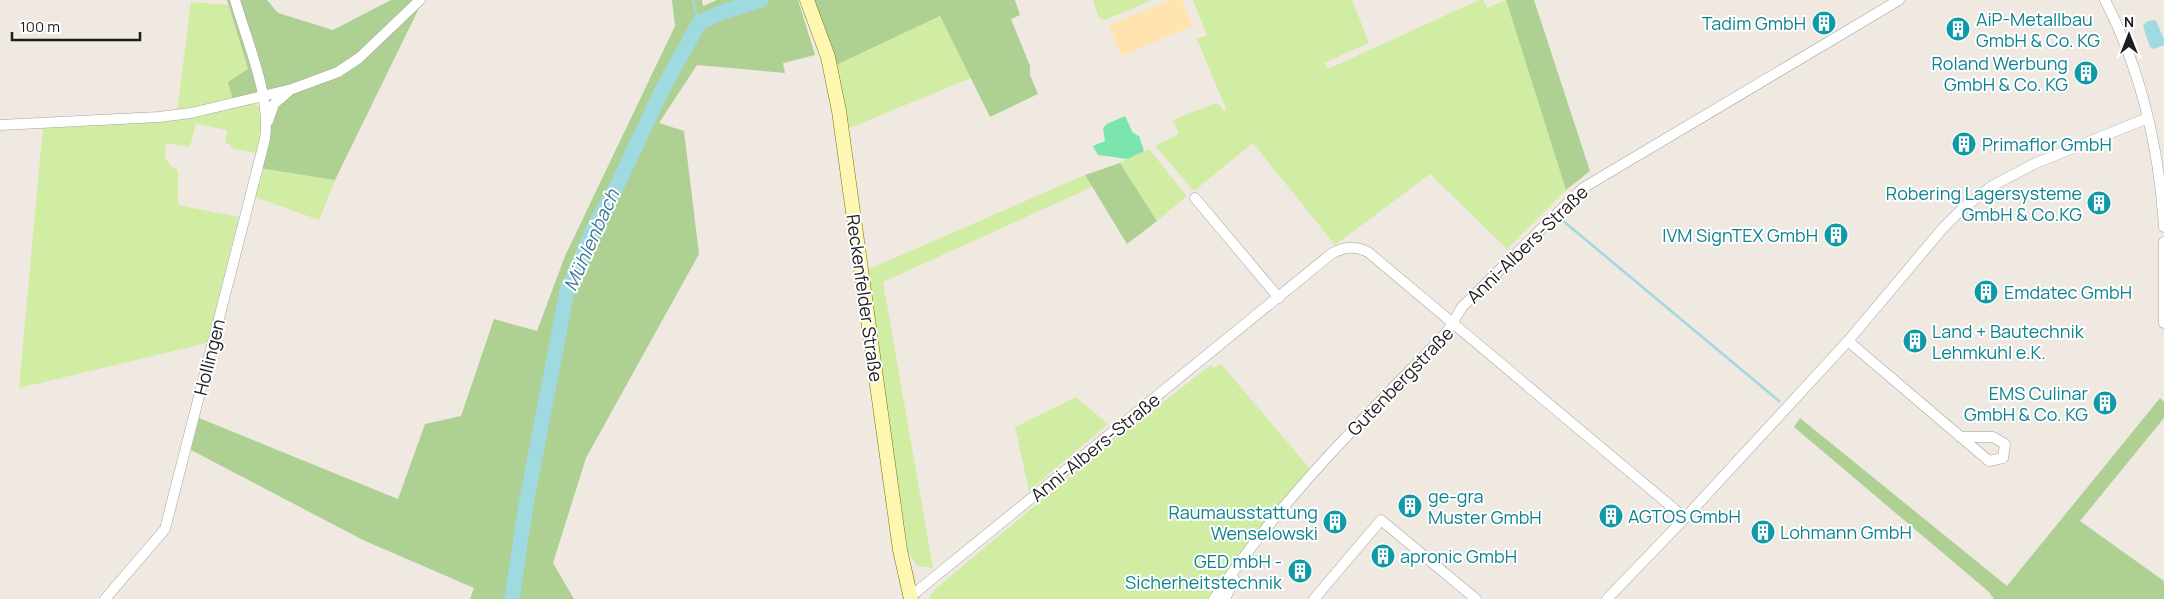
<svg xmlns="http://www.w3.org/2000/svg" width="2164" height="599" viewBox="0 0 2164 599" font-family="Manrope,sans-serif">
	<rect width="100%" height="100%" fill="#efe9e1"/>
	<!-- grass -->
	<path fill="#d1eda3" d="M1093,0H1153L1104,20L1098,16Z
		M1193,0H1352L1369,43L1324,63L1328,69L1479,0H1483L1487,8L1506,0L1566,190L1507,249L1430,174L1335,245L1253,143L1194,191L1155,146L1179,134L1173,120L1215,103L1221,106L1224,112L1226,109L1197,39L1207,35Z
		M191,2L228,5L248,69L233,100L177,112Z
		M940,16L971,78L847,129L836,65Z
		M251,103L262,107L265,122L256,153L230,148L231,144L225,143L227,130L196,124L190,147L166,143L165,158L173,168L178,170V205L239,217L207,343L19,388L43,126Z
		M1149,149L1187,196L1157,221L1120,163Z
		M264,168L335,180L319,220L255,197Z
		M1085,175L1092,187L883,282L933,568L917,566L908,551L867,270Z
		M1221,364L1311,470L1243,549L1208,599H929L934,590L1105,447L1211,365L1214,368Z
		M1076,397L1108,424L1029,491L1015,427Z"/>
	<!-- forest -->
	<path fill="#aed193" d="M227,0H267L278,13L333,30L391,0H423L335,180L252,167L264,133V92L233,100L228,82L248,69Z
		M672,0H702L703,6L717,0H798L815,55L783,63L785,73L697,65L659,123L684,131L699,254L586,458L553,563L574,599H470L474,588L363,540L191,450L199,418L398,499L425,424L461,416L494,319L537,331L565,256L675,26Z
		M813,0H1015L1020,15L1011,19L1030,66V75L1038,94L990,117L940,16L836,65Z
		M1506,0H1534L1590,171L1566,190Z
		M1120,163L1157,221L1127,244L1085,175Z
		M2160,398L2164,402V418L2080,521L2164,581V599H1994L1989,592L1794,427L1800,418L2007,586Z"/>
	<!-- sand -->
	<path fill="#ffe4af" d="M1170,0H1182L1193,26L1121,56L1109,25Z"/>
	<!-- pitch -->
	<path fill="#79e4ac" d="M1125,116L1133,133L1139,136L1144,151L1128,159L1098,155L1093,146L1105,141L1103,128L1107,124Z"/>
	<!-- water -->
	<path fill="#9edae0" d="M2153,20L2156,21L2164,39V45L2154,49L2150,47L2143,26L2146,22Z"/>
	<g fill="none" stroke-linecap="round" stroke-linejoin="round">
		<!-- stream -->
		<path stroke="#9edae0" stroke-width="2.5" d="M693,0L699,23
			M1562,220L1779,401"/>
		<!-- river -->
		<path stroke="#9edae0" stroke-width="15" d="M512,599L526,504L567,291L595,225L617,186L662,90L699,23L722,12L761,0"/>
		<defs>
			<path id="street" d="M2105,0C2141,70 2159,148 2164,227
				M268,121L274,104L289,91
				M0,125L159,117L191,113L292,89L338,72L359,58L420,0
				M1195,198L1279,298
				M2164,242V323
				M1848,341L1943,228L1962,209L1992,186L2036,163L2148,118
				M910,597L1331,254C1344,247 1354,245 1368,252L1685,518
				M105,599L165,529L265,139C271,95 247,42 235,0
				M1214,599C1280,500 1365,417 1447,332L1462,307L1583,188L1899,0
				M1225,599L1234,579
				M1314,599L1381,520L1476,599
				M1607,599L1685,518L1848,341L1989,461L2003,458L2005,444L1993,437H1960"/>
			<path id="secondary" d="M807,0L828,57L839,111L900,550L911,599"/>
		</defs>
		<!-- street casing -->
		<use href="#street" stroke="#a4a4a4" stroke-width="11"/>
		<!-- secondary casing -->
		<use href="#secondary" stroke="#777400" stroke-width="15"/>
		<!-- street -->
		<use href="#street" stroke="#fff" stroke-width="10"/>
		<!-- secondary -->
		<use href="#secondary" stroke="#fef7b1" stroke-width="14"/>
	</g>
	<!-- icons -->
	<defs>
		<symbol id="building-disc" viewBox="-11 -11 22 22"><circle r="9.5" fill="#0f9aa8" stroke="#fff"/><path d="M-4-6H4V6H1V3H-1V6H-4ZM-2.5-4.3h1.7v1.8h-1.7ZM.8-4.3h1.7v1.8H.8ZM-2.5-1h1.7V.8h-1.7ZM.8-1h1.7V.8H.8Z" fill="#fff"/></symbol>
	</defs>
	<g fill-rule="evenodd">
		<use href="#building-disc" x="1810" y="9" width="28" height="28"/>
		<use href="#building-disc" x="1944" y="15" width="28" height="28"/>
		<use href="#building-disc" x="2072" y="59" width="28" height="28"/>
		<use href="#building-disc" x="1950" y="130" width="28" height="28"/>
		<use href="#building-disc" x="2085" y="189" width="28" height="28"/>
		<use href="#building-disc" x="1822" y="221" width="28" height="28"/>
		<use href="#building-disc" x="1972" y="278" width="28" height="28"/>
		<use href="#building-disc" x="1901" y="327" width="28" height="28"/>
		<use href="#building-disc" x="2091" y="389" width="28" height="28"/>
		<use href="#building-disc" x="1396" y="492" width="28" height="28"/>
		<use href="#building-disc" x="1597" y="502" width="28" height="28"/>
		<use href="#building-disc" x="1321" y="508" width="28" height="28"/>
		<use href="#building-disc" x="1749" y="518" width="28" height="28"/>
		<use href="#building-disc" x="1369" y="542" width="28" height="28"/>
		<use href="#building-disc" x="1286" y="557" width="28" height="28"/>
	</g>
	<g text-anchor="middle" dominant-baseline="central" stroke-width="4" stroke-linejoin="round" paint-order="stroke">
		<!-- culture labels -->
		<g font-size="18" fill="#0d838f" stroke="#fff" text-anchor="start">
			<text x="1976" y="19">AiP-Metallbau<tspan x="1976" dy="21">GmbH &amp; Co. KG</tspan></text>
			<text x="1806" y="23" text-anchor="end">Tadim GmbH</text>
			<text x="2068" y="63" text-anchor="end">Roland Werbung<tspan x="2068" dy="21">GmbH &amp; Co. KG</tspan></text>
			<text x="1982" y="144">Primaflor GmbH</text>
			<text x="2082" y="193" text-anchor="end">Robering Lagersysteme<tspan x="2082" dy="21">GmbH &amp; Co.KG</tspan></text>
			<text x="1818" y="235" text-anchor="end">IVM SignTEX GmbH</text>
			<text x="2004" y="292">Emdatec GmbH</text>
			<text x="1932" y="331">Land + Bautechnik<tspan x="1932" dy="21">Lehmkuhl e.K.</tspan></text>
			<text x="2088" y="393" text-anchor="end">EMS Culinar<tspan x="2088" dy="21">GmbH &amp; Co. KG</tspan></text>
			<text x="1428" y="496">ge-gra<tspan x="1428" dy="21">Muster GmbH</tspan></text>
			<text x="1318" y="512" text-anchor="end">Raumausstattung<tspan x="1318" dy="21">Wenselowski</tspan></text>
			<text x="1628" y="516">AGTOS GmbH</text>
			<text x="1780" y="532">Lohmann GmbH</text>
			<text x="1400" y="556">apronic GmbH</text>
			<text x="1282" y="561" text-anchor="end">GED mbH -<tspan x="1282" dy="21">Sicherheitstechnik</tspan></text>
		</g>
		<!-- street labels -->
		<g font-size="18" fill="#1d1d1d" stroke="#fff">
			<text transform="translate(1527 244) rotate(-44)">Anni-Albers-Straße</text>
			<text transform="translate(865 298) rotate(82)">Reckenfelder Straße</text>
			<text transform="translate(209 357) rotate(-76)">Hollingen</text>
			<text transform="translate(1400 381) rotate(-46)">Gutenbergstraße</text>
			<text transform="translate(1095 447) rotate(-39)">Anni-Albers-Straße</text>
		</g>
		<!-- water labels -->
		<g font-size="19" font-style="italic" fill="#3c789a" stroke="#fff">
			<text transform="translate(591 240) rotate(-66)">Mühlenbach</text>
		</g>
	</g>
	<!-- north arrow -->
	<g transform="translate(2129 35)" stroke="#ffffff" stroke-width="4" paint-order="stroke">
	<path d="M0-4L9 19L0 12L-9 19Z" fill="#1d1d1d"/>
	<text y="-8" font-size="14" font-weight="bold" text-anchor="middle" fill="#1d1d1d">N</text>
	</g>
	<!-- scale -->
	<path d="M12 32v8h128v-8" fill="none" stroke="#1d1d1d" stroke-width="2.5"/>
	<text x="20" y="32" font-size="15" fill="#1d1d1d" stroke="#ffffff" stroke-width="4" paint-order="stroke">100 m</text>
</svg>
